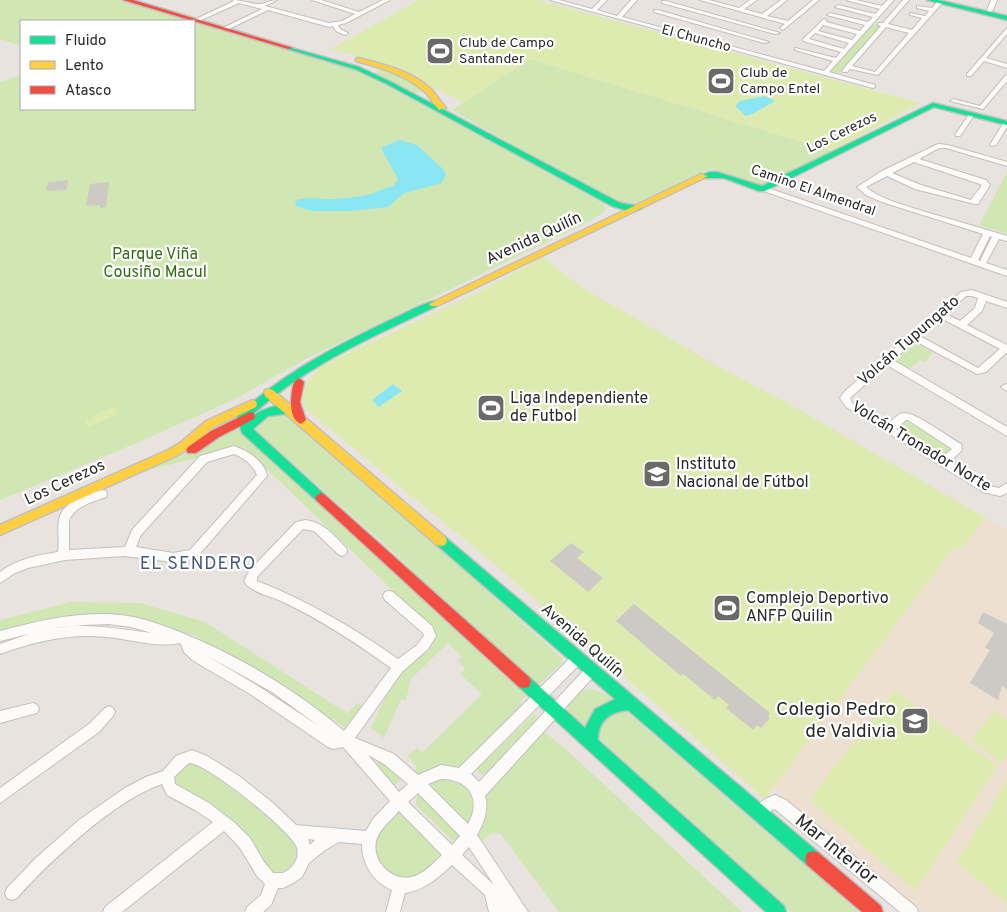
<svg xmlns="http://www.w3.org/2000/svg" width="1007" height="912" viewBox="0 0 1007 912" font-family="Overpass,sans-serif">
	<rect width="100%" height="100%" fill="#e8e3de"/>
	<!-- education -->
	<path fill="#ede0d1" d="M986,518L1007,530V912H923L773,788L954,547L960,550Z"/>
	<!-- green -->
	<path fill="#d0e7b3" d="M0,0H119L188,21H21V46L0,39Z
		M194,23L313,56L363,73L601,202L605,206V211L590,221L304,360L237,398L146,439L0,500V82L21,75V109H194Z
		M873,24L882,25L838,74L830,72Z
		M530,59L832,151L762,185L718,170L711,169L701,172L639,202L621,203L608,199L452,110Z
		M380,70C395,74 410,81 423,90V92L412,94L375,75L374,73Z
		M1007,172V234L979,225Z
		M915,343L933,353L924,362L920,360L908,370L895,360Z
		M282,410L289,412L562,658V663L539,685L534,684L378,538L252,429V425Z
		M906,417L955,447L943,459L894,428Z
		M237,429L253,441L526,696L520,701L526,707L461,771L423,778L415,772L417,767L407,756L417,748L422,753L482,694L460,674L465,669L458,660L462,657L448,643L411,679L406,700L401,699L384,738L371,728C385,698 400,660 433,646V629L244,447L148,470Z
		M71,602L140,603L205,622L347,713L357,703L361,705L373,697L348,729L193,635L133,617L0,631V620Z
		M592,689L607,695L859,912H791L570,712L567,706L581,690Z
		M534,714L540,720L487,774H480L477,770L479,766Z
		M542,730L570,753L742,912H559L501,834L493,832L477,845L482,792Z
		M379,759L403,778L395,785L382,772L377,764Z
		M193,761L237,792L246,795L299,845C299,850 299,858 297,862C291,871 281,877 271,872L250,840L227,817L173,783C172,768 180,767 193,761Z
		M443,776L466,781L478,806L467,825L426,785Z
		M420,794L460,834V838L456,840H452L416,805V798Z
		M398,812H400L442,854C435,865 421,877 408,878C386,880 370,856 378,836C382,826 391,820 398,812Z"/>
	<!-- pitch -->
	<path fill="#deebb0" d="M419,0H538L920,103L832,151L530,59L464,102L379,62L331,49Z
		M543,257L581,287L723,369L786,402L986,518L960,550L954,547L765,799L492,562L309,412L303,404C300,387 313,374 325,364L470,296Z
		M113,407L118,414L89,427L85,420Z
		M895,690L997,766L915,891L809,799Z
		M995,710L1007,720V755L1001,763L971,740Z
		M1007,781V904L956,862Z"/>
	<!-- water -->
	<path fill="#8ae6f2" d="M765,96L775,101C764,107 757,113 746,116L735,106L740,101Z
		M399,140L417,145L442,168L446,174L442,183L404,193L388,207L350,211H312L296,206L295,201C308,195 320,200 334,199C346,198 362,197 374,193C381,190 385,187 393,187L398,179L381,148Z
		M393,384L402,391L379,407L372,400Z"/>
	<!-- building -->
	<path fill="#cdc9c5" d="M68,180L66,190L46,191L48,182Z
		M109,182L106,207L100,208V205L86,206L90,184Z
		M571,543L584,552L577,558L603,578L588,592L550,561Z
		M634,604L770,713L768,717L770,718L761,728L757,725L753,730L726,708L729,705L718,696L715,700L683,674L681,676L616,621Z
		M983,612L1007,624V689L1002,686L998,700L970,683L990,650L985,648L994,633L978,623Z"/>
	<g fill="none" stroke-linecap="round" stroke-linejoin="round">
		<defs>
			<path id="street" d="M232,0C241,0 248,3 257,4C263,5 270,0 277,0L265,6L329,23L342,21L355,14L312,0H321L359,12L383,0H390L346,23L338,25L340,29L348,33L345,35L336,31L333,26L329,27L268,10L227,30H223V28L262,9L239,3L199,21L194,20L234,1Z
				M550,0H559L592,9L601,0H607L597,10L617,16L631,0H637L622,17L824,71L833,61L795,50V48L836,58L841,52L803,41V39L824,19L827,21L826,22L860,31L865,25L827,15L830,13L868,22L873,17L835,7L838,5L875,14L880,9L846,0H856L882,6L888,0H894L829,72L875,85V87L873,88ZM823,25L857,34L852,40L818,31ZM815,33L849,43L844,49L809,39Z
				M700,0H709L739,8L750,0H757L744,9L762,14L781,0H787L767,16L788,21L813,0H819L783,30L780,28L785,24Z
				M903,0H909L888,24L912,30L922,18L910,15V13L925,16L929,11L917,8V6L932,8L938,1L943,2L878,75L850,69L847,72H843L842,71L846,66L881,26L878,25V23H883ZM886,27L909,33L875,72L852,66Z
				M991,0H997L993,10L990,12L987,10Z
				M662,1H666L780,33L775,34L662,3Z
				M654,10H658L769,42L764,43L654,12Z
				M1007,28V34L986,58L1007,64V68L984,61L971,76H967V74Z
				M1007,75V81L983,109L950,101L953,99L980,106L1005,76Z
				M970,113L975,114L960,136H956L955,135Z
				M1007,121V127L996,145L991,146L990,145L1004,122Z
				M938,144L948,145L1007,162V166L946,148H939L919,159L986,180L990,185L978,204H975L915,189L887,176L866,187C880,199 901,204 919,210C948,219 979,227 1007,236V241L999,239L986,263L1007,270V276L758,189L765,187L971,258L983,234L882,202L866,195L857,187L882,171ZM914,162L980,184L982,185L971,200L921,185L892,173ZM990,236L992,237L980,261L978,260Z
				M972,290L1007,302V308L986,301L982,311L967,325L1007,345V352L986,372L977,374L915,341L893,360L1007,427V436L887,365L850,398L852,403L888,424C892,421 898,413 904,413C915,412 950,438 961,444L962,450L950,462L990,486L999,488L1007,483V493L1000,496L983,492L846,407L840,398L845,391L961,292ZM966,296H972L978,298L975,308L960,321L946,314ZM941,318L1000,349L978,368L920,336ZM906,420H908L952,449L942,457L896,429Z
				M1006,384H1007V391L1001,387Z
				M234,446C248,451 264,460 267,476L198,556L187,560L173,562L124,556L65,560L28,568L15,573L0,583V572C17,559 38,555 58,552C60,541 57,530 59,520C62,501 87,495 102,490L106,491L107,494L106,497C93,502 74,506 69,521V550L125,547L132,530L200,456ZM234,454C243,457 254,466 257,475L190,550L173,553L136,547L141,535L207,462Z
				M306,520C324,523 334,535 346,548L347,551L346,554L342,556L338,554L314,531L303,529L257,577V581C308,601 354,628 398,659L416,646L424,636L423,633L385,600L383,596L385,592L389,591L393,592L432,626L436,636L428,649L402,672L355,738L394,754L418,775L441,765L459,768L573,655L577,653L581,655L583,659L581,663L471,774L479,782L587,667L591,665L595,667L597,671L595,675L485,796C489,809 484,823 477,835L528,912H489L485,895L452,865C438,878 425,890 405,893L400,912H386L392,890C373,882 362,864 362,844L339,842L325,850L309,863L302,877L295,882L283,888H278L271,905L263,912H245L247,907L261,895L265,884L257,876L240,848L224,831L122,912H103L105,907L213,822L195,810L167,795L162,784C115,800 50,861 17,898L12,900L7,898L5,893L7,888L36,858L79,820L125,788L146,777L163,771L176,756L192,750L207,756L239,776L273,803L296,825L366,831L373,819L390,801L343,747L333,749L328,747L250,694L192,660L184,652L181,644L179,643C155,648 130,639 106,637C70,633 33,642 0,654V644L29,634L0,641V631C39,621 79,611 120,615C141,617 162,625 182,633C241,657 296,690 344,731L391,668C356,643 320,619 281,601C270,596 250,592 244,581L249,571L296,522ZM108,624L131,627L152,633C116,629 92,623 55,628L85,625ZM204,654L272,692L319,726L258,686ZM368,755L384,764L408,784L399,792ZM189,763C204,761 293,832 297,848C300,859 292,869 283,873H273L264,862L250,838L235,823L209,803L175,784L174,777ZM441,779C469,779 482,799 468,824L428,784ZM418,793L460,836L452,845L408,802ZM399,811L442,855C434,863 425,872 415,876C393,884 369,860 377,838C381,828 392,819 399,811ZM308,839L315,840L310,845ZM469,847L494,885L462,855Z
				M33,703L37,705L39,709L37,713L0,723V711Z
				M109,706L113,708L115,712L113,716L99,732L0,803V788L89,724L105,708Z
				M775,795L786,800L916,907L918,912H900L776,810L773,809L765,818L760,820L755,818L753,813C757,803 765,798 775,795Z"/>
			<path id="fast" d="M927,0H938L1007,16V20Z
				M288,47L359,67L391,82L618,202C625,205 637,204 642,208C633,214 622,209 612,206L387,84L355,69L288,49Z
				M933,103L1007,121V125L934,107L765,191H759L724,178H704L700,176L710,172H717L762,186Z
				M434,301L437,302V306C370,338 302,367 248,419C260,411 275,402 292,407L293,410L292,413L268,416L253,429L325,495L327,498L325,501H317L242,433L237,418L238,415C282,374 334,347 388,321C403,315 418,305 434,301Z
				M441,536L445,537L819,853L821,859L819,865L813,867L807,865L628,710C610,712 598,720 598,740L784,906L786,912H766L519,687L517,682L519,677L524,676L529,677L585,728L595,709L615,699L437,545L435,541L437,537Z"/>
			<path id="slow" d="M358,58C383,64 411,71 431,89C436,95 441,102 446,108L439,110C434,104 430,96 424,91C405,74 380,68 356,61V59Z
				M701,174L708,176L437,306H431L429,304Z
				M269,389L273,390L445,537L447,541L445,545L441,546L437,545L265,396L264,393L265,390Z
				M252,400L256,401L257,404L256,407L214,427L188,449L176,456L0,535V525L168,450L180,443L206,421Z"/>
			<path id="jam" d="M123,0H133L293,48L288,49Z
				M299,378L304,382L300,402L306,420L301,424C287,419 291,393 294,382Z
				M250,412L254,413L255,416L254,419L219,437L196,453H188L186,450L188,447L211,431Z
				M321,493L325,495L529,677L531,682L529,687L524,688L519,687L317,501L315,498L317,495Z
				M813,851L819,853L881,906L883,912H862L807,865L805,859L807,853Z"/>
		</defs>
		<!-- street casing -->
		<use href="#street" stroke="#c1c0c0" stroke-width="2"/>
		<!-- fast casing -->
		<use href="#fast" stroke="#c1c0c0" stroke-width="3"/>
		<!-- slow casing -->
		<use href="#slow" stroke="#c1c0c0" stroke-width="3"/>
		<!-- jam casing -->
		<use href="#jam" stroke="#c1c0c0" stroke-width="3"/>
		<!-- street -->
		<use href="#street" fill="#fcfbfa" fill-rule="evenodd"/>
		<!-- fast -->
		<use href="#fast" fill="#16e098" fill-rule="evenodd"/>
		<!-- slow -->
		<use href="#slow" fill="#ffcf43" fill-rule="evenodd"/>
		<!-- jam -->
		<use href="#jam" fill="#f24e42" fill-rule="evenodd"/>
	</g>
	<!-- icons -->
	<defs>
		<symbol id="stadium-square" viewBox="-11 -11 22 22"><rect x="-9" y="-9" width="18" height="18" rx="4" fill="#6c6a68" stroke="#fff"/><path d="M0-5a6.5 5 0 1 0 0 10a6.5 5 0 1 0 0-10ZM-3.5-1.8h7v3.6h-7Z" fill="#fff"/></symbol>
		<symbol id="university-square" viewBox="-11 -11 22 22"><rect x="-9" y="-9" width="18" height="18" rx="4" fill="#6c6a68" stroke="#fff"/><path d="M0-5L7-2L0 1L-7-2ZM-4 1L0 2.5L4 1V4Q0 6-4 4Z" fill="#fff"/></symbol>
		<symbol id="school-square" viewBox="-11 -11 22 22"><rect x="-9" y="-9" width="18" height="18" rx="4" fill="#6c6a68" stroke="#fff"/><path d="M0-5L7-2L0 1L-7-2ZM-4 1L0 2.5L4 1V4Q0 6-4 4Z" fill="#fff"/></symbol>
	</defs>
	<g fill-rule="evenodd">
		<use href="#stadium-square" x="424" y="35" width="32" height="32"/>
		<use href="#stadium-square" x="705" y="65" width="32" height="32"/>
		<use href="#stadium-square" x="475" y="392" width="32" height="32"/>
		<use href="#university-square" x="641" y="458" width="32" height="32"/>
		<use href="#stadium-square" x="711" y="592" width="32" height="32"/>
		<use href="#school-square" x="899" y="705" width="32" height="32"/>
	</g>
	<g text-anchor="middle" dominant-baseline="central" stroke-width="4.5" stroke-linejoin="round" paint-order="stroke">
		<!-- far-street labels -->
		<g font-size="14" fill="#292929" stroke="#fff">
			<text transform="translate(696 39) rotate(15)">El Chuncho</text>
			<text transform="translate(842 133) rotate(-26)">Los Cerezos</text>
			<text transform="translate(813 191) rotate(19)">Camino El Almendral</text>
		</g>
		<!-- far-poi labels -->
		<g font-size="14" fill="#292929" stroke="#fff" text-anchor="start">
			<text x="459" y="43">Club de Campo<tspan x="459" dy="16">Santander</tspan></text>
			<text x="740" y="73">Club de<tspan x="740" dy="16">Campo Entel</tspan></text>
		</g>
		<!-- street labels -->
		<g font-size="16" fill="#292929" stroke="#fff">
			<text transform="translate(534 239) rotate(-25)">Avenida Quilín</text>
			<text transform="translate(909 341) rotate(-41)">Volcán Tupungato</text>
			<text transform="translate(921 447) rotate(31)">Volcán Tronador Norte</text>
			<text transform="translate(65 483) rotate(-25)">Los Cerezos</text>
			<text transform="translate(582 641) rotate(41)">Avenida Quilín</text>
		</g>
		<!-- park labels -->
		<g font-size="16" fill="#326d12" stroke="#fff">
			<text x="155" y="255">Parque Viña<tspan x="155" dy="18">Cousiño Macul</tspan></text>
		</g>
		<!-- poi labels -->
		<g font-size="16" fill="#292929" stroke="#fff" text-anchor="start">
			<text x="510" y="399">Liga Independiente<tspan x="510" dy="18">de Futbol</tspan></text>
			<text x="676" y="465">Instituto<tspan x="676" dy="18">Nacional de Fútbol</tspan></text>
			<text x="746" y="599">Complejo Deportivo<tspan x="746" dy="18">ANFP Quilin</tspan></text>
		</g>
		<!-- neighbourhood labels -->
		<g font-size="18" letter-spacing="1" fill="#45587e" stroke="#fff">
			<text x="198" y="564">EL SENDERO</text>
		</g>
		<!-- near-poi labels -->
		<g font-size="19" fill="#292929" stroke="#fff" text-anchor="end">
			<text x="896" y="710">Colegio Pedro<tspan x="896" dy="22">de Valdivia</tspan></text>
		</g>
		<!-- near-street labels -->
		<g font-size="19" fill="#292929" stroke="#fff">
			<text transform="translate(836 850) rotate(39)">Mar Interior</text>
		</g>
	</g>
	<!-- legend -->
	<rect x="20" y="20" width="175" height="90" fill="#ffffff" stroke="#a9a9a9"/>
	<rect x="30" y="36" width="25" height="8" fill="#16e098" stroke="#a9a9a9"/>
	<text x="65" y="45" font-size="15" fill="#292929">Fluido</text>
	<rect x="30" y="61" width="25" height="8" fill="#ffcf43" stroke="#a9a9a9"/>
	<text x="65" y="70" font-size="15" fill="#292929">Lento</text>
	<rect x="30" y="86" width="25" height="8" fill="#f24e42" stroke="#a9a9a9"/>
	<text x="65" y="95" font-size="15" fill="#292929">Atasco</text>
</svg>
